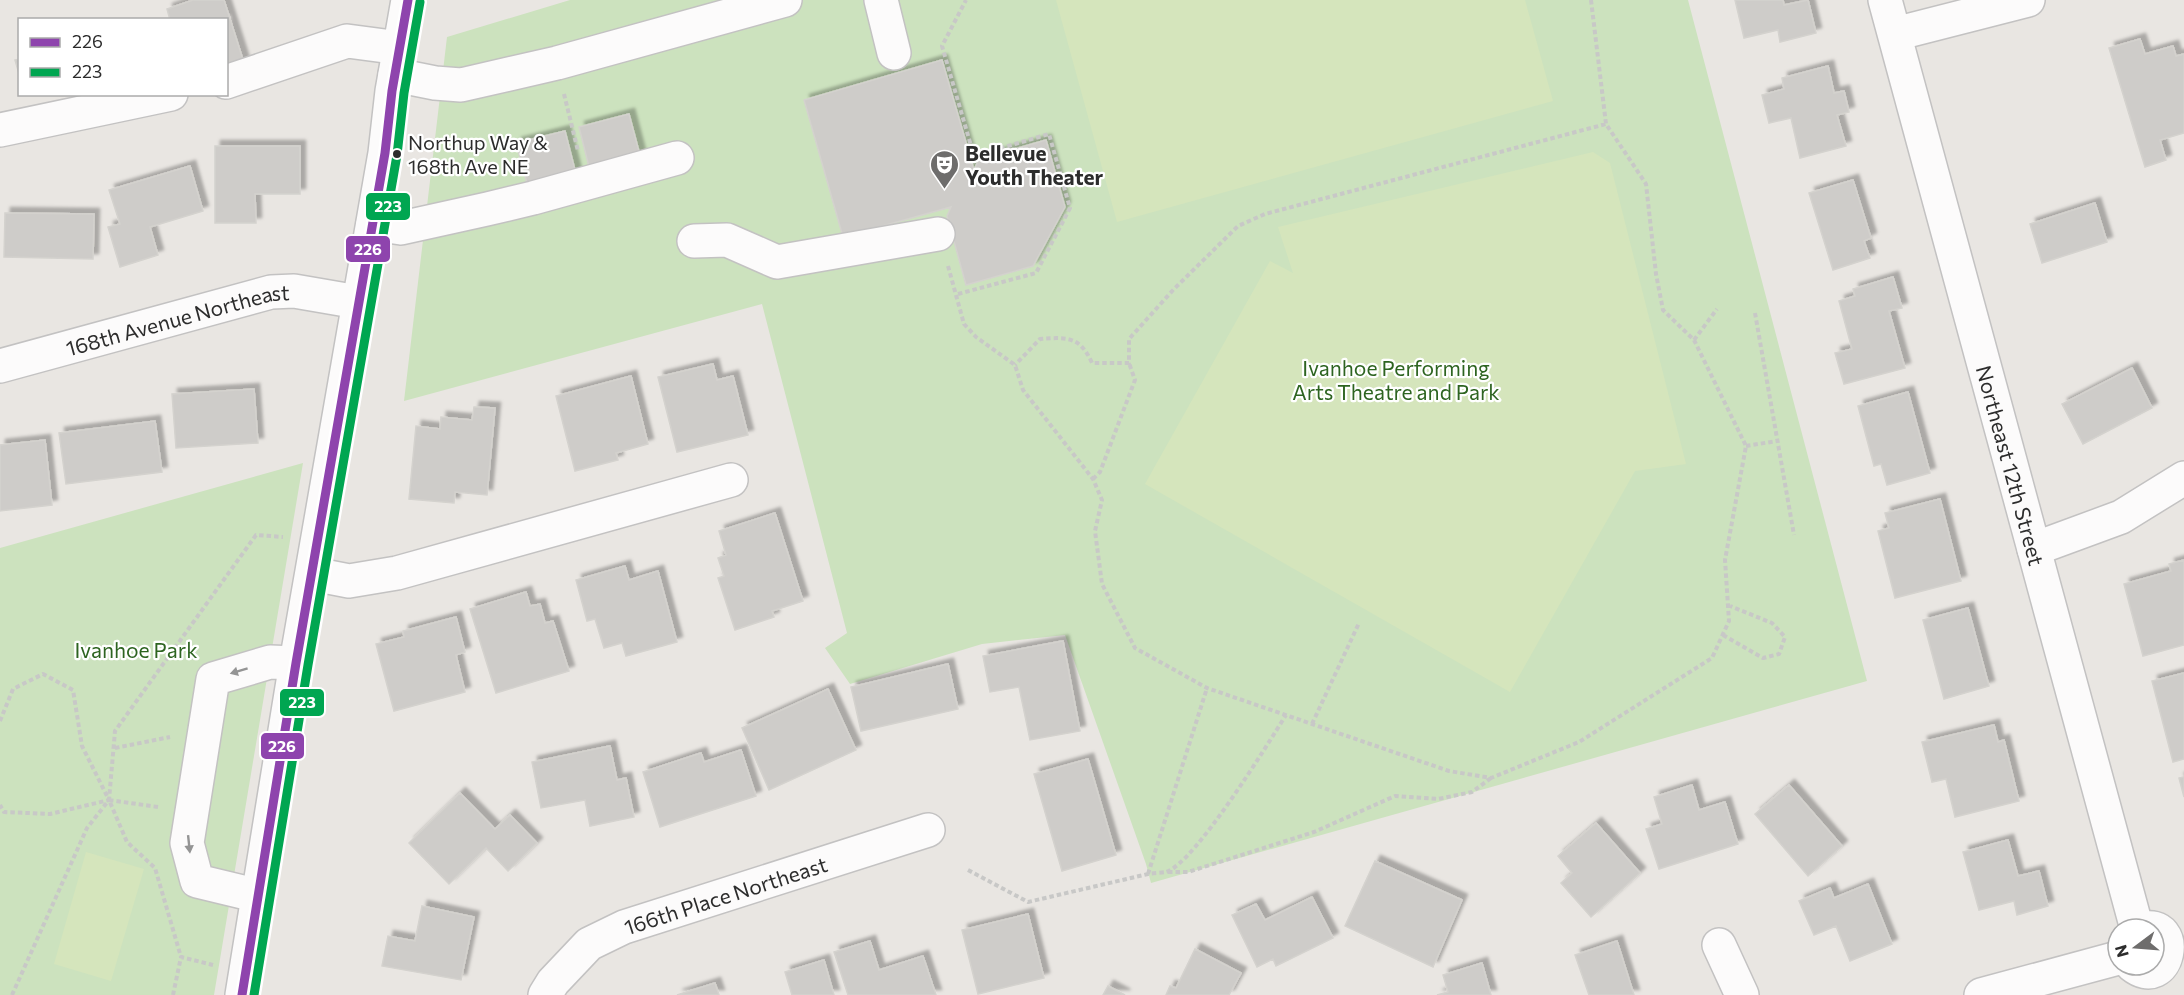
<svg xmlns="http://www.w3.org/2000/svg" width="2184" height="995" viewBox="0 0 2184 995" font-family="Commissioner,sans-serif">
	<defs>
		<filter id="shadow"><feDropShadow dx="5.5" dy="-5.5" stdDeviation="1.5" flood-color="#0004"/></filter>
	</defs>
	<rect width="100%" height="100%" fill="#e9e6e2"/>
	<!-- green -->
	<path fill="#cce2be" d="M570,0H1688L1867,681L1151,883L1146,864L1065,635L982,644L850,684L825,648L847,633L762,304L404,401L447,37Z
		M303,463L214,995H0V548Z"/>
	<!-- pitch -->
	<path fill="#d5e5bc" d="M1056,0H1525L1553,101L1117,222Z
		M1593,152L1610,163L1686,464L1635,471L1510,692L1145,484L1270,261L1293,273L1278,227Z
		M86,852L144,869L111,981L54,964Z"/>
	<!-- building -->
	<path fill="#ceccc9" stroke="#d4d2ce" stroke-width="1.5" filter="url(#shadow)" d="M193,0H224L244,63L226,69V20H170L167,9Z
		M1735,0H1783L1784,5L1808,0L1816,33L1780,42L1778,30L1744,38Z
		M2140,39L2145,54L2173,46L2176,56L2184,54V133L2160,140L2166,160L2145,167L2109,48Z
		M20,59V77L15,60Z
		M942,60L974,170L979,159L1046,140L1065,207L1033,266L966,285L947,216L951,207L843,237L804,100Z
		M1828,66L1834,93L1844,91L1849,112L1837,115L1846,146L1800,158L1791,118L1769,123L1762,95L1784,89L1782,78Z
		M629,114L641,159L590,171L579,127Z
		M565,131L576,174L528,187L516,143Z
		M215,146H300V194H255L256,223H215Z
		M190,166L203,211L150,227L158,255L120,267L108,227L120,224L109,190Z
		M1853,180L1871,238L1864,241L1870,258L1833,270L1809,193Z
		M2095,203L2107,242L2042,263L2030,224Z
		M5,213L94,214L93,259L4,257Z
		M1893,277L1902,308L1889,311L1905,368L1844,384L1835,353L1852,349L1839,301L1855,296L1853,289Z
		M713,364L717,380L733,376L748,435L677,452L658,377Z
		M2132,368L2152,408L2083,444L2062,404Z
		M631,376L648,444L616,453L618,460L575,471L556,396Z
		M254,389L258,443L176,448L172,394Z
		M1908,392L1930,473L1887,485L1881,464L1874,466L1858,406Z
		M474,407L495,408L487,495L455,492L454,503L409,499L416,426L440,429L441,417L472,420Z
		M155,421L162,472L66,484L59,433Z
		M45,440L52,505L0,511V445Z
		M1940,499L1961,581L1895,598L1878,531L1889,528L1885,513Z
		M775,513L803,601L772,611L774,617L735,630L718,578L724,576L718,558L726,555L719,531Z
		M2184,560V645L2143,656L2124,584L2171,571L2169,564Z
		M625,566L629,580L658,571L677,642L626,656L622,643L604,648L595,619L587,621L576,580Z
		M526,592L530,606L540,604L545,623L553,621L569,671L496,693L470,609Z
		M1968,608L1989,686L1944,699L1923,620Z
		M456,617L465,652L456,655L465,692L394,711L376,644L404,637L403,631Z
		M1063,641L1080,731L1030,740L1019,687L990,692L983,656Z
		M948,664L958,709L861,731L851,687Z
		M2184,673V759L2173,762L2152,681Z
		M828,689L856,750L769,790L742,728Z
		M1994,725L1998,742L2004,740L2019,801L1955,817L1946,779L1932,782L1922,742Z
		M610,746L617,780L626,778L634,817L590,826L585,800L541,808L532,762Z
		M741,750L756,796L660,827L643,772L701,753L704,762Z
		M1088,759L1116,855L1062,871L1034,774Z
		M2184,777V797L2179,778Z
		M1692,785L1699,810L1725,802L1738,844L1659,869L1646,829L1662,824L1654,797Z
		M1789,785L1842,846L1808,876L1755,814Z
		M460,793L495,829L510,815L537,843L508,871L486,848L449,884L409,843Z
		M1596,823L1640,873L1591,917L1561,883L1572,873L1558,856Z
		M2008,840L2018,876L2039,871L2048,906L2017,915L2014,901L1979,910L1963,852Z
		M1375,861L1462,900L1433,967L1345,926Z
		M1868,884L1892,944L1850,961L1836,926L1814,935L1799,901L1830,888L1834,898Z
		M1312,897L1333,938L1276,966L1273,959L1257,967L1232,915L1256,904L1265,920Z
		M422,906L474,917L461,980L382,966L388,936L415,941Z
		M1028,914L1044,978L978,994L962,930Z
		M870,941L879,970L923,956L936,995H848L834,952Z
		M1617,941L1634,995H1589L1575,955Z
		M1195,949L1241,973L1229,995H1166L1170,986L1176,988Z
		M824,960L834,995H792L785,972Z
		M1482,963L1491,995H1437L1448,992L1443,975Z
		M715,983L719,995H677Z
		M1108,986L1125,995H1103Z"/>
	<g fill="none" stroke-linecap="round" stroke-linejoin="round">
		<defs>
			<g id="minor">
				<path d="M881,0L894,53"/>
				<path id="s1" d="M1885,0L2137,929"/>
				<path d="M1895,34L2028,0"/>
				<path d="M395,75L435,83L461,85L557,63L785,0"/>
				<path d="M226,82L347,41L400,48"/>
				<path d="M0,130L171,94"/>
				<path d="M373,224L401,228L487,209L533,198L677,158"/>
				<path d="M694,241L727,240L777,262L938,234"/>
				<path id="s2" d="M0,366L271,292L294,291L358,302"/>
				<path d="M2034,549L2121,517L2184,478"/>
				<path d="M313,574L349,581L397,573L731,480"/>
				<path d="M259,896L197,881L187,843L213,679L270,662L296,663"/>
				<path d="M1719,945L1742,995"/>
				<path d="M2132,965C2169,995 2184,917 2141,929"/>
				<path d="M242,995L296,663L385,153L392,91L408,0"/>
				<path id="s3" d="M545,995L553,982L589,944L624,927L928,830"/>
				<path d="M1981,995L2118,958"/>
			</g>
		</defs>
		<!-- minor casing -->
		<use href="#minor" stroke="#c3c2c2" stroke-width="36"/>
		<!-- path -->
		<path stroke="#c8c8c7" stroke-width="4" stroke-dasharray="4.5 3" stroke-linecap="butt" d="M1591,0L1606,124
			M564,94L578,151
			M948,266L964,324L976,337L1015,365L1023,390L1093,479L1102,500L1095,531L1102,584L1135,648L1207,688L1449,771L1491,778L1579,742L1712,658L1729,621L1725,560L1746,446L1694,340L1663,310L1656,274L1646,184L1606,124L1265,214L1238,226L1174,289L1129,339V363H1092C1080,336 1067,337 1040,339L1015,365
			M958,294L1036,273L1070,208L1049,134L974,156L942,46L966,0
			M1755,313L1794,535
			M1694,340L1717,309
			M1746,446L1777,441
			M1093,479L1100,472L1135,380L1129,363
			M1723,635L1763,658L1779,654L1785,637L1772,623L1730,606
			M0,721L13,689L43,674L73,690L82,746L109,800L50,814L4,812L0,805
			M1312,724L1359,623
			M115,748L170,737
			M158,807L109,800L127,842L155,868L181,957
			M968,870L1028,902L1148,874C1154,873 1161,873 1166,872C1195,863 1267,745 1286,715
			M1168,872H1188L1314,832L1395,796L1438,799L1472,792L1491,778
			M1148,874L1207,688
			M12,995L87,828L109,800L115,731L256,535L283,537
			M173,995L181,957L213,965"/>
		<!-- minor -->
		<use href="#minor" stroke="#fcfbfb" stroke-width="33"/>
		<defs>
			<path id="bus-1" d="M242,995L296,663L385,153L392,91L408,0"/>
			<path id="bus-2" d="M254,995L308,665L397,155L404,93L420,2"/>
		</defs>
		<!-- bus-1 casing -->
		<use href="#bus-1" stroke="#fff" stroke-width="14"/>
		<!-- bus-2 casing -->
		<use href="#bus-2" stroke="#fff" stroke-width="14"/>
		<!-- bus-1 -->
		<use href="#bus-1" stroke="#8e44ad" stroke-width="9"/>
		<!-- bus-2 -->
		<use href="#bus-2" stroke="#00a651" stroke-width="9"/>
	</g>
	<!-- one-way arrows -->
	<defs><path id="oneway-solid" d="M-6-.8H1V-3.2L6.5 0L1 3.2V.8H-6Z" transform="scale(1.5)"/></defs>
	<g fill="#949494">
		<use href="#oneway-solid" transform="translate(239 671) rotate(163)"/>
		<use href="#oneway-solid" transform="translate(189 844) rotate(84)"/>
	</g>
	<!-- icons -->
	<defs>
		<symbol id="theatre-pin" viewBox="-11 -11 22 30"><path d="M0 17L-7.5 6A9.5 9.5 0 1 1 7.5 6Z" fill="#6e6d6c" stroke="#fff"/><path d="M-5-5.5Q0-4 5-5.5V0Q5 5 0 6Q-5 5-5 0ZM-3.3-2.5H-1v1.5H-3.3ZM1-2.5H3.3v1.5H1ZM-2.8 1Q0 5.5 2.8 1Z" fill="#fff"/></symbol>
	</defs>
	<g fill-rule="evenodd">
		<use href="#theatre-pin" x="928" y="148" width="33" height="45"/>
	</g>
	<!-- markers -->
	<circle fill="#2c2c2c" stroke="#fff" stroke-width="2" cx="397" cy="154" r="5"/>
	<g text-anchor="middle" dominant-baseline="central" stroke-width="4.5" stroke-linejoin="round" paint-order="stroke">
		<!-- bus labels -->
		<g font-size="20" fill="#2c2c2c" stroke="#fff" text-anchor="start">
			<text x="408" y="142">Northup Way &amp;<tspan x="408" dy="24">168th Ave NE</tspan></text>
		</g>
		<!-- poi labels -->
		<g font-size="21" font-weight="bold" fill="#2c2c2c" stroke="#fff" text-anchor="start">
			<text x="965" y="152">Bellevue<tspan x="965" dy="24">Youth Theater</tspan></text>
		</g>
		<!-- street labels -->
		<g font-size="21" fill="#2c2c2c" stroke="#fff">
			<text stroke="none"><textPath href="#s2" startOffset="184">168th Avenue Northeast</textPath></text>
			<text stroke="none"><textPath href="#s1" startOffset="482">Northeast 12th Street</textPath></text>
			<text stroke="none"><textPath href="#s3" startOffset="213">166th Place Northeast</textPath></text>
		</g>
		<!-- park labels -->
		<g font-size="21" fill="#2d6420" stroke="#fff">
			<text x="1396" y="367">Ivanhoe Performing<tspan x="1396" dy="24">Arts Theatre and Park</tspan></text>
			<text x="136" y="649">Ivanhoe Park</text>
		</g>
	</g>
	<g stroke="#fff" stroke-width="2">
		<rect x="365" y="192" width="46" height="29" rx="6" fill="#00a651"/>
		<rect x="345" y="235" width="46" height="28" rx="6" fill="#8e44ad"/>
		<rect x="279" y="688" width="46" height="29" rx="6" fill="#00a651"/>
		<rect x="260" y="732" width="45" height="28" rx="6" fill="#8e44ad"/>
	</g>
	<g font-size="16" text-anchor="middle" font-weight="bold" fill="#fff">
		<text x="388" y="212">223</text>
		<text x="368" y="255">226</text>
		<text x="302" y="708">223</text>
		<text x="282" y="752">226</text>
	</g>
	<!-- legend -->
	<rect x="18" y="18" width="210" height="78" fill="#ffffff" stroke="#ababab" stroke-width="1.5"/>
	<rect x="30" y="38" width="30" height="9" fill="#8e44ad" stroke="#ababab" stroke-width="1.5"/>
	<text x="72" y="48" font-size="18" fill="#2c2c2c">226</text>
	<rect x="30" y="68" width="30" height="9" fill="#00a651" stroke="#ababab" stroke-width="1.5"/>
	<text x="72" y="78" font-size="18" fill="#2c2c2c">223</text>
	<!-- north arrow -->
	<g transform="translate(2136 947) rotate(254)"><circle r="28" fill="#ffffff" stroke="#ababab" stroke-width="1.5"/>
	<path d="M0-4.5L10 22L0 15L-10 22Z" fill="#6e6d6c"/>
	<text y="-9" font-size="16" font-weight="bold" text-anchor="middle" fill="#2c2c2c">N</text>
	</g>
</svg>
